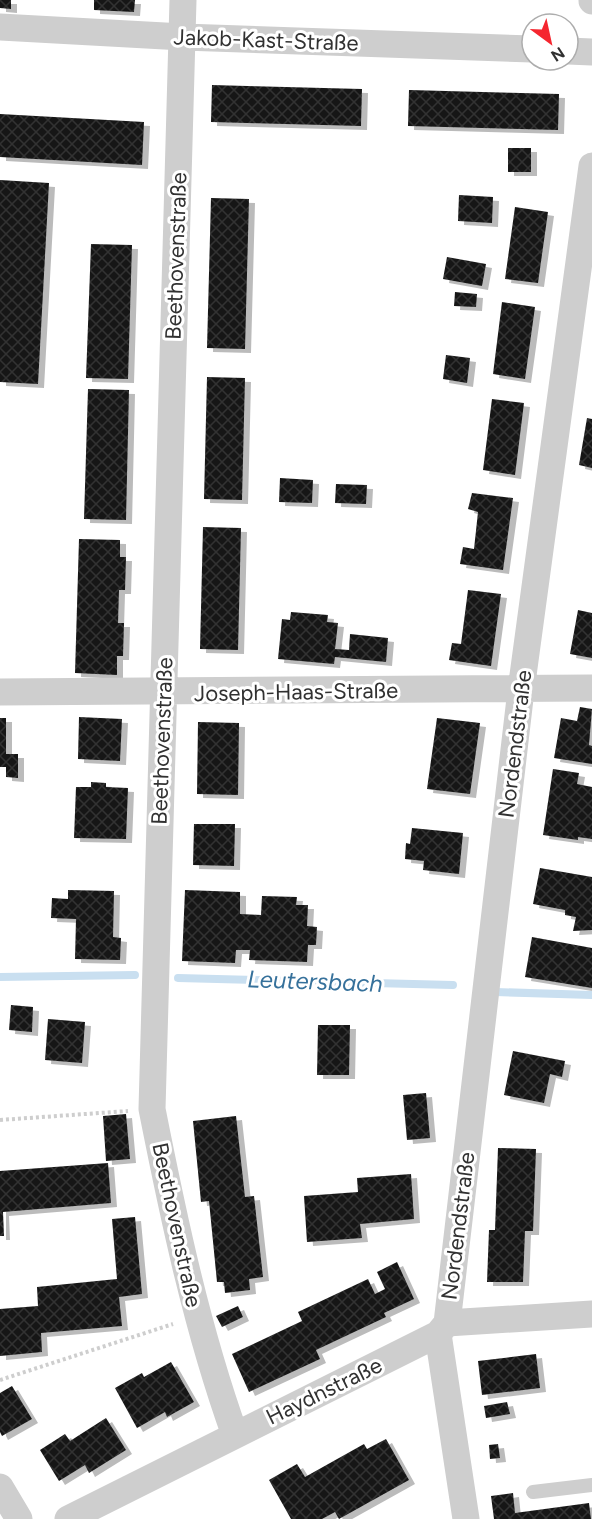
<svg xmlns="http://www.w3.org/2000/svg" width="592" height="1519" viewBox="0 0 592 1519" font-family="Figtree,sans-serif">
	<defs>
		<pattern id="building-cross-hatch" width="8" height="8" patternUnits="userSpaceOnUse" patternTransform="scale(1.5)"><rect width="8" height="8" fill="#181818"/><path d="M0 0l8 8M0 8l8-8" fill="none" stroke="#313131"/></pattern>
		<filter id="shadow"><feDropShadow dx="6" dy="4" stdDeviation="0" flood-color="#0004"/></filter>
	</defs>
	<rect width="100%" height="100%" fill="#fff"/>
	<g fill="none" stroke-linecap="round" stroke-linejoin="round">
		<!-- stream -->
		<path stroke="#c9dff0" stroke-width="8" d="M0,977L135,975
			M178,978L453,985
			M496,992L592,995"/>
	</g>
	<!-- building -->
	<path fill="url(#building-cross-hatch)" filter="url(#shadow)" d="M0,0H11V9L0,8Z
		M94,0H135L134,12L94,10Z
		M212,85L362,89L361,126L211,122Z
		M409,90L559,94L558,130L408,126Z
		M0,114L144,122L142,165L0,157Z
		M508,148H531V172H508Z
		M0,180L49,183L38,384L0,382Z
		M459,195L493,197L492,223L458,221Z
		M211,198L249,199L245,349L207,348Z
		M515,207L548,212L538,283L505,279Z
		M91,244L132,245L128,379L86,378Z
		M447,257L486,264L482,286L443,279Z
		M455,292L477,294L476,307L454,306Z
		M502,302L535,307L525,379L493,374Z
		M446,355L470,358L467,383L443,379Z
		M207,377L245,378L242,500L204,499Z
		M88,389L129,390L126,520L84,519Z
		M492,399L524,403L515,475L483,470Z
		M587,418L592,419V468L579,465Z
		M280,478L313,480L312,503L279,502Z
		M336,484L367,485L366,504L335,503Z
		M472,493L513,498L503,570L460,564L463,547L474,549L478,512L468,509Z
		M203,527L241,528L238,650L200,649Z
		M79,539L120,540V557H126L125,590H119L118,623H124L123,656H117V675L75,673Z
		M468,590L501,594L491,666L449,660L452,643L461,644Z
		M578,610L592,613V658L570,654Z
		M291,612L328,615L327,622L338,623L335,649L349,650L350,634L388,638L386,662L335,657L334,664L278,659L282,619L290,620Z
		M580,707L592,709L589,745L592,746V764L554,758L561,718L577,721Z
		M79,717L122,719L120,761L78,759Z
		M0,718H6V754H18V778L6,777V767H0Z
		M437,718L480,723L470,794L427,789Z
		M198,722L239,723L238,795L197,794Z
		M553,769L579,773L577,784L592,787V839L578,837V840L543,835Z
		M91,782L106,783V787L128,788L126,839L74,838L76,787H91Z
		M194,824H235L234,866L193,865Z
		M412,828L463,833L459,874L423,870L424,861L405,859L406,843L410,844Z
		M540,868L592,877V930L573,931L576,917L565,915V910L533,904Z
		M68,890L114,891L113,937L121,938L120,960L75,959L76,919L51,918L52,898L68,899Z
		M185,890L240,892V914L261,915L262,896L297,897L296,905H308L307,926L317,927L316,945H308L307,962L249,960L250,950H236L235,963L182,961Z
		M532,937L592,948V988L525,977Z
		M11,1005L33,1007L32,1032L9,1030Z
		M48,1019L85,1022L82,1063L45,1060Z
		M318,1025H350L349,1075H317Z
		M513,1051L565,1061L562,1077L550,1074L544,1103L504,1095Z
		M426,1093L430,1138L407,1140L403,1095Z
		M126,1114L130,1159L106,1161L103,1116Z
		M236,1116L245,1197L254,1196L263,1277L249,1279L250,1290L225,1293L224,1282H217L209,1201L201,1202L193,1121Z
		M498,1148L536,1149L533,1231H525L523,1282H487L489,1230H495Z
		M108,1163L111,1203L3,1212L4,1236H0V1171Z
		M411,1174L414,1219L360,1224L362,1238L307,1242L304,1196L358,1192L357,1178Z
		M135,1217L142,1294L119,1297L122,1326L41,1333L42,1352L0,1356V1309L38,1306L37,1287L117,1279L112,1219Z
		M397,1262L414,1299L384,1313L386,1317L316,1350L320,1359L249,1392L232,1354L302,1321L298,1312L368,1279L375,1294L385,1289L377,1272Z
		M238,1306L243,1317L222,1327L216,1316Z
		M536,1354L540,1388L482,1395L478,1361Z
		M171,1362L194,1402L167,1417L165,1412L137,1428L115,1388L142,1373L144,1377Z
		M12,1386L32,1419L2,1436L0,1432V1393Z
		M507,1402L510,1414L486,1418L484,1406Z
		M106,1418L126,1450L89,1473L85,1465L59,1481L40,1450L65,1434L70,1441Z
		M386,1439L409,1480L339,1519L335,1512L322,1519H291L269,1480L297,1464L305,1477L364,1444L367,1449Z
		M498,1444L500,1458L490,1459L489,1445Z
		M513,1493L515,1513L589,1503L591,1519H494L491,1496Z"/>
	<g fill="none" stroke-linecap="round" stroke-linejoin="round">
		<!-- path -->
		<path stroke="#cecece" stroke-width="4" stroke-dasharray="3 3" stroke-linecap="butt" d="M0,1120L128,1111
			M0,1380L173,1324"/>
		<!-- service -->
		<path stroke="#cecece" stroke-width="14" d="M533,1492L592,1485"/>
		<!-- minor -->
		<path stroke="#cecece" stroke-width="27" d="M183,0L152,1109C174,1220 197,1329 235,1435
			M592,0V1
			M0,27L183,37L532,49
			M568,51L592,52
			M0,692L592,688
			M447,1323L521,690L592,166
			M438,1334L466,1519
			M0,1487L19,1519
			M68,1519L438,1334L447,1323L592,1314"/>
	</g>
	<g text-anchor="middle" dominant-baseline="central" stroke-width="6" stroke-linejoin="round" paint-order="stroke">
		<!-- street labels -->
		<g font-size="22" fill="#313131" stroke="#fff">
			<text transform="translate(266 40) rotate(2)">Jakob-Kast-Straße</text>
			<text transform="translate(176 256) rotate(-88)">Beethovenstraße</text>
			<text transform="translate(296 692) rotate(-1)">Joseph-Haas-Straße</text>
			<text transform="translate(162 741) rotate(-88)">Beethovenstraße</text>
			<text transform="translate(515 744) rotate(-83)">Nordendstraße</text>
			<text transform="translate(177 1225) rotate(78)">Beethovenstraße</text>
			<text transform="translate(458 1226) rotate(-83)">Nordendstraße</text>
			<text transform="translate(324 1391) rotate(-26)">Haydnstraße</text>
		</g>
		<!-- water labels -->
		<g font-size="24" font-style="italic" fill="#36719b" stroke="#fff">
			<text transform="translate(315 981) rotate(2)">Leutersbach</text>
		</g>
	</g>
	<!-- north arrow -->
	<g transform="translate(550 42) rotate(147)"><circle r="28" fill="#ffffff" stroke="#adadad" stroke-width="1.5"/>
	<path d="M0-4.5L10 22L0 15L-10 22Z" fill="#f5262f"/>
	<text y="-9" font-size="16" font-weight="bold" text-anchor="middle" fill="#313131">N</text>
	</g>
</svg>
